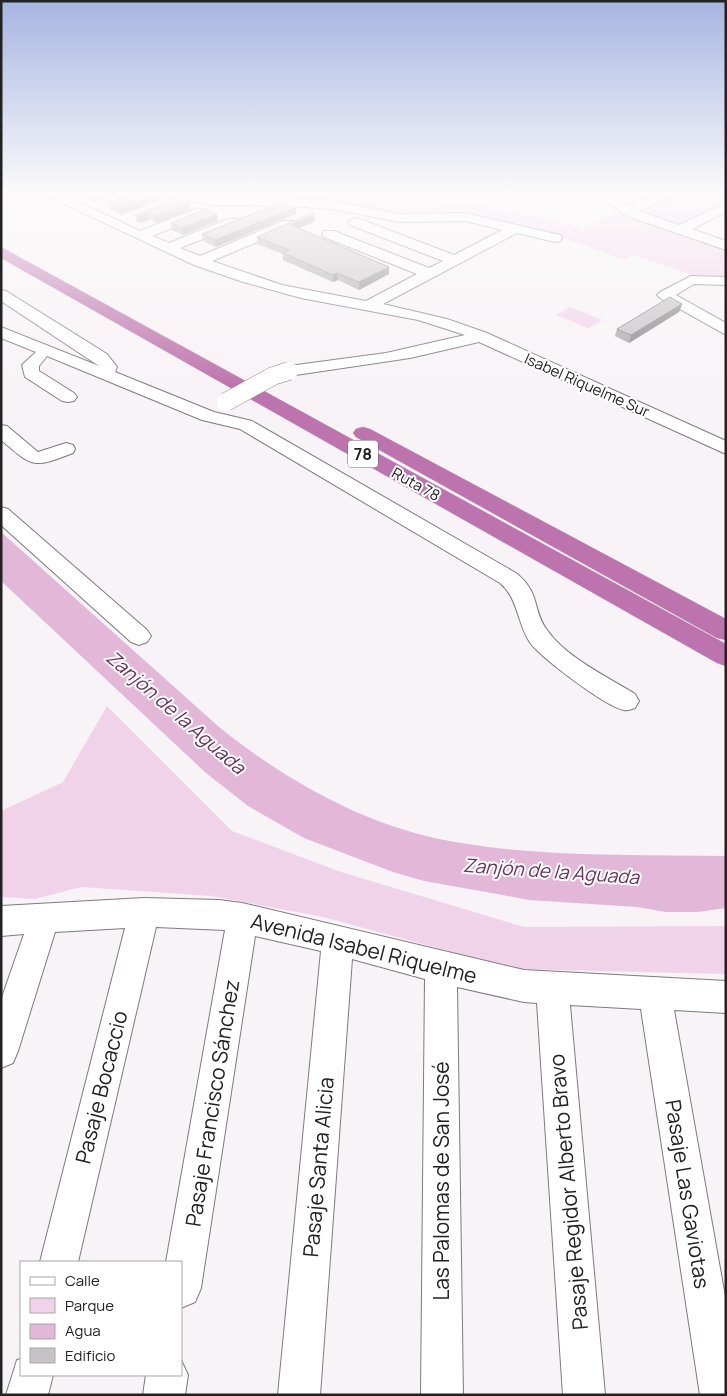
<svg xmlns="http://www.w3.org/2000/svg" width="727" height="1396" viewBox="0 0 727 1396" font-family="Manrope,sans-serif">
	<rect width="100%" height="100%" fill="#f8f3f6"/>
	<!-- green -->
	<path fill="#f1d3e9" d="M178,193H427L428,194L424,198L428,202L474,204L521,214L534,215L583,229L619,211L726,250V277L693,275L634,255L625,260L555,235L467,214H393L204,197Z
		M679,193H726V201L677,227L637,214Z
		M570,307L602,320L588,328L556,315Z
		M107,706L232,831L341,872L524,927L726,926V974L515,969L323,917L212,896L81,887L35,899L1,897V811L63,782Z"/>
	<!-- water -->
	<path fill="#e3b7d8" d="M1,532L219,727C284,779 357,821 439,839C533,858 631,854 726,856V908L698,912H666L637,907L529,900L497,894L424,881L393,872L304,838L248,806L206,773L1,581Z"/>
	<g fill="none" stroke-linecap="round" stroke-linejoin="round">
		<defs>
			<path id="minor" d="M45,193H60L140,231L196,209H206L207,212L206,215L152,236L169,243L228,219H238L240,222L238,225L180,248L200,256L283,221H293L295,224L293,227L212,261L282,285L366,301L417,274L324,237L322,234L324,231H334L429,268L443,261L350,225L348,222L355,218L360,219L454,255L502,230L465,221L400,222L332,209L289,206L214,205L164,197L158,193H185L214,197L289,198L332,201L400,214L465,213L560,235L562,238L560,241L555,242L517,233L383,304L447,319L487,333L726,441V454L479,342L410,358L289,376L283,375L281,371L283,367L289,366L386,353L465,335L418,320L301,298L243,282L194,265L47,196Z
				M529,193H545L539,197L531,196Z
				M594,193H608L629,206L658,193H674L672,196L639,211L679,225L726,203V212L692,229L726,241V250L627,216Z
				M691,276L726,277V285L694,284L676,295L726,323V335L660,298L657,295L660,292Z
				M1,290L6,291L107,354L117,367L115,372L214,412L252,421L516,573C541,593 532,610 547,630C567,658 606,676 635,694L639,701L635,708C631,709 628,711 624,710C606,707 543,659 531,644C517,625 519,599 500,583L240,429L202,420L47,356L39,366V371L74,393L77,397L74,401L68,402L62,401L25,377L22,365L36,352L1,338V327L99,366L1,301Z
				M1,425L7,426L38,452L66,443L73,445L75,449L73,453C32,469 33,467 1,440Z
				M1,507L8,509L147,630L151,636L147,642L139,645L131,642L1,525Z
				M144,898L219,900L242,903L524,970L726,981V1013L674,1010L726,1302V1395H700L641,1009L570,1005L605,1395H563L537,1003L524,1002L457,987L463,1395H421L425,979L352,959L320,1395H278L321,951L255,936L201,1288L195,1302L181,1308V1262H166L225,930L156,927L78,1262H40L125,928L55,932L18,1051L13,1063L1,1068V1000L24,934L1,936V906Z
				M21,1359V1375H53L48,1395H6L17,1360Z
				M181,1360L188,1375L185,1395H143L146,1375H181Z"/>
			<path id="highway" d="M1,247L726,644V666L717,663L1,258Z
				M363,427L370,429L726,619V640L717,638L356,437L353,433L356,429Z"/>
		</defs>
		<!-- minor casing -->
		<use href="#minor" stroke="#7e7b7d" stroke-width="2"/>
		<!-- highway casing -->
		<use href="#highway" stroke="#cfcecf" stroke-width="1"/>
		<!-- minor -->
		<use href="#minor" fill="#fff" fill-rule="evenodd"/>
		<!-- highway -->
		<use href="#highway" fill="#bd73ad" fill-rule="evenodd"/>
		<defs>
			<path id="minor-bridge" d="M226,402L273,376L289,371"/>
		</defs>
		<!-- minor-bridge casing -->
		<use href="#minor-bridge" stroke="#7e7b7d" stroke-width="19" stroke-linecap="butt"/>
		<!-- minor-bridge -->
		<use href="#minor-bridge" stroke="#fff" stroke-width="18"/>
	</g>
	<!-- wall -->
	<path fill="#aba8aa" d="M73,193H123L94,202Z
		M159,200L121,215L110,210L108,203Z
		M189,203L191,210L156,223L150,220L140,223L136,222L135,215Z
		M275,205L296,214L216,247L203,241L202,234Z
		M217,214L218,221L183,235L172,230L171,223Z
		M315,214V221L299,228L389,267V274L359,290L338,280L333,282L283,260V254L257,244V237Z
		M682,304L679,312L629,343L615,336L617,329Z"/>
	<!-- shaded-wall -->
	<path fill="#8b888b" d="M101,193H123L94,202L92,196Z
		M158,193L159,200L121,215L119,208Z
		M189,203L191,210L156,223L155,216Z
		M296,207V214L216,247L215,240Z
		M148,213L150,220L140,223L138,217Z
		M217,214L218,221L183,235L182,228Z
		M315,214V221L291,232V225Z
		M389,267V274L359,290V282Z
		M337,273L338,280L333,282V275Z
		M682,304L679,312L629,343L631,335Z"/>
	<!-- building -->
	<path fill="#c7c3c6" stroke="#8b888b" d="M86,193H101L92,196Z
		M138,193H158L119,208L108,203Z
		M178,198L189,203L155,216L148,213L138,217L135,215Z
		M276,201L296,207L215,240L202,234L275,205Z
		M205,209L217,214L182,228L171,223Z
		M312,213L315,214L291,225L389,267L359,282L337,273L333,275L283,253L289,250L257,237Z
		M670,297L682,304L631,335L617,329Z"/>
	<!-- sky -->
	<linearGradient id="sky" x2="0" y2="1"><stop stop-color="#a6b5e2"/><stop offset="0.5" stop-color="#fcfafb"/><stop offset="1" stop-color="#fcfafb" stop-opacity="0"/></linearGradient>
	<rect width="727" height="388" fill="url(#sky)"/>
	<g text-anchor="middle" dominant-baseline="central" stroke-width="4" stroke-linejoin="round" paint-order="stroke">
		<!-- far-street labels -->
		<g font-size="15" fill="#232223" stroke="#fff">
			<text transform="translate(587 385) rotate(24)">Isabel Riquelme Sur</text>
			<text transform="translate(416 484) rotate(29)">Ruta 78</text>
		</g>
		<!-- shield labels -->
		<rect fill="#fff" stroke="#656465" stroke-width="1" x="348" y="440.5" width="30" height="27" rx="4"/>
		<g font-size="16" font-weight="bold" fill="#232223">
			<text x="363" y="454">78</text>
		</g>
		<!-- water labels -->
		<g font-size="19" font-style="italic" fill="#67325c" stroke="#fff">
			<text transform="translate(176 712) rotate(41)">Zanjón de la Aguada</text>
			<text transform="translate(551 871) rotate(4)">Zanjón de la Aguada</text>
		</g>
		<!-- near-street labels -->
		<g font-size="21" fill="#232223" stroke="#fff">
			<text transform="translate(364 948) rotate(14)">Avenida Isabel Riquelme</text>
			<text transform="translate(101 1087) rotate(-76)">Pasaje Bocaccio</text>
			<text transform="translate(212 1103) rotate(-81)">Pasaje Francisco Sánchez</text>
			<text transform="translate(318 1167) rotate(-85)">Pasaje Santa Alicia</text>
			<text transform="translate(441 1181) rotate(-90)">Las Palomas de San José</text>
			<text transform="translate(568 1192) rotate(-95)">Pasaje Regidor Alberto Bravo</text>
			<text transform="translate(688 1194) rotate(81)">Pasaje Las Gaviotas</text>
		</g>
	</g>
	<!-- border -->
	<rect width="727" height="1396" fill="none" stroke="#232223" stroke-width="5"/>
	<!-- legend -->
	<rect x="20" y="1261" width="162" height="115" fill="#ffffff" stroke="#a7a7a7"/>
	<rect x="30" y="1277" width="25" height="8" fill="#ffffff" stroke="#a7a7a7"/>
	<text x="65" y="1286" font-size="15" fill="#232223">Calle</text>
	<rect x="30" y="1298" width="25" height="15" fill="#f1d3e9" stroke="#a7a7a7"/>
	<text x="65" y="1311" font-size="15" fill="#232223">Parque</text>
	<rect x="30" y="1324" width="25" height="15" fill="#e3b7d8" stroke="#a7a7a7"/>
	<text x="65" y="1336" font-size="15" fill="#232223">Agua</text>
	<rect x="30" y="1348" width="25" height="15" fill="#c7c3c6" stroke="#a7a7a7"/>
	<text x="65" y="1361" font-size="15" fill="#232223">Edificio</text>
</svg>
